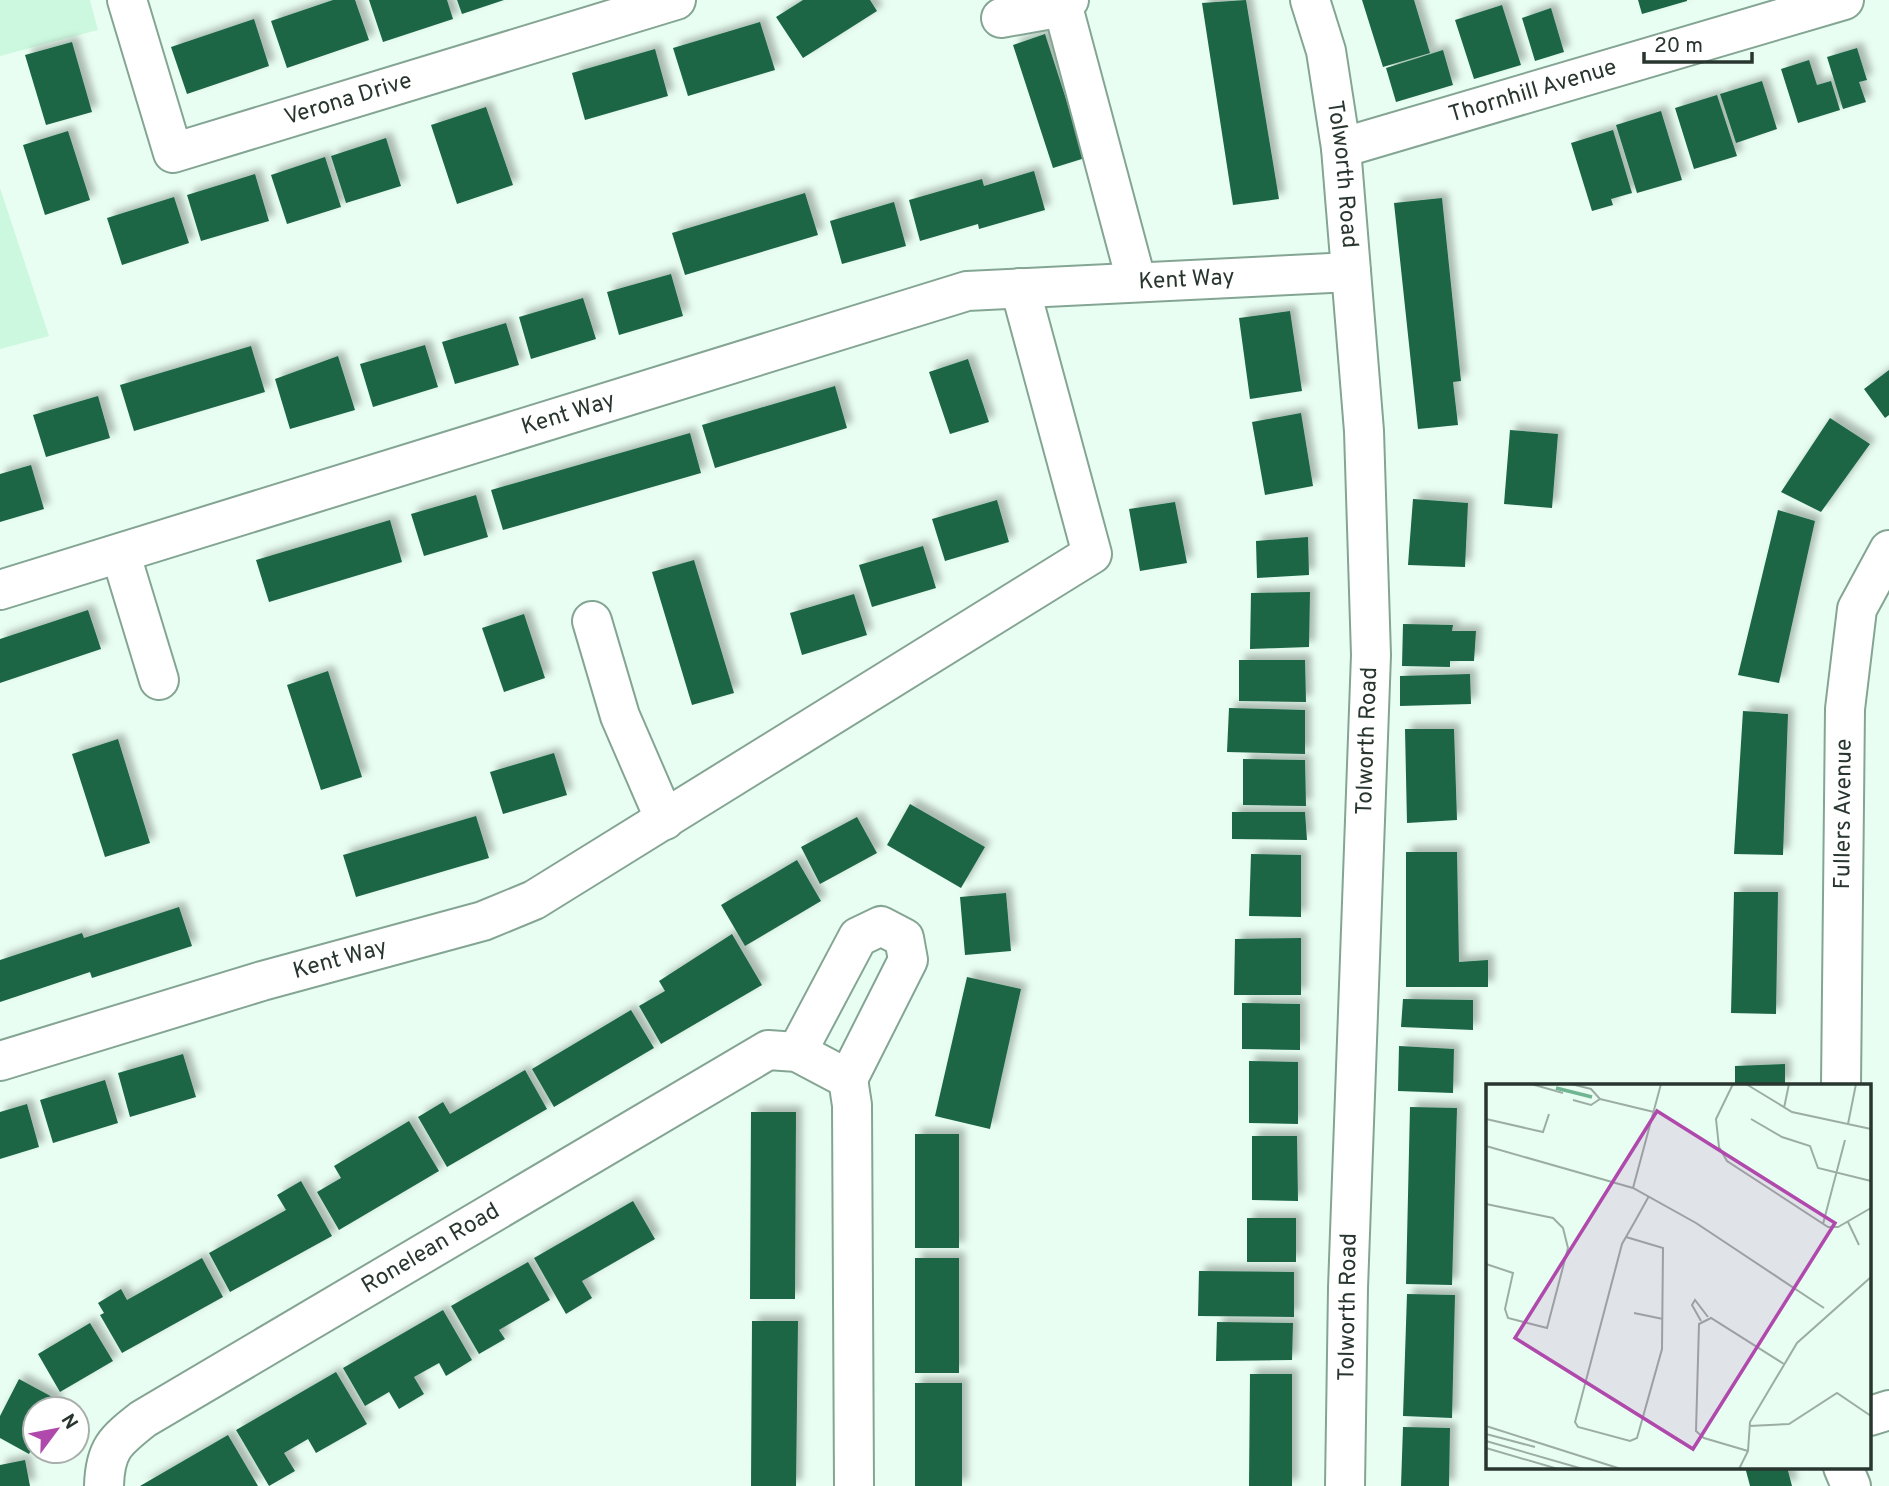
<svg xmlns="http://www.w3.org/2000/svg" width="1889" height="1486" viewBox="0 0 1889 1486" font-family="Overpass,sans-serif">
	<defs>
		<filter id="shadow"><feDropShadow dx="6" dy="-6" stdDeviation="3.5" flood-color="#0004"/></filter>
	</defs>
	<rect width="100%" height="100%" fill="#e9fef2"/>
	<!-- built -->
	<path fill="#cdf8e0" d="M0,0H90L98,30L0,56Z
		M0,188L49,336L0,349Z"/>
	<!-- building -->
	<path fill="#1b6645" filter="url(#shadow)" d="M333,0H355L369,40L287,68L271,21Z
		M369,0H447L453,19L383,42Z
		M457,0H504L462,14Z
		M803,0H870L877,11L803,58L776,17Z
		M1246,0L1279,199L1233,205L1202,3Z
		M1362,0H1414L1430,53L1383,67Z
		M1638,0H1687V1L1642,14Z
		M1502,5L1521,65L1474,79L1455,20Z
		M1551,8L1564,52L1535,61L1522,18Z
		M254,19L269,66L187,94L171,47Z
		M760,22L775,70L688,96L673,48Z
		M1045,34L1085,158L1053,168L1013,45Z
		M72,42L92,112L46,125L25,55Z
		M1857,48L1867,80L1859,82L1866,102L1843,109L1827,57Z
		M655,49L668,96L585,120L572,73Z
		M1443,50L1453,85L1396,102L1386,68Z
		M1809,60L1817,85L1831,81L1840,110L1798,123L1781,69Z
		M1762,81L1777,129L1736,143L1720,94Z
		M1717,95L1737,156L1694,169L1675,108Z
		M486,107L513,185L457,204L431,125Z
		M1661,111L1682,180L1637,193L1616,125Z
		M1613,130L1632,193L1611,199L1613,205L1592,211L1571,143Z
		M68,131L90,200L45,215L23,145Z
		M386,138L401,186L346,203L331,156Z
		M325,157L341,207L287,224L271,175Z
		M1034,171L1045,210L979,229L978,224L920,241L909,200L982,179L984,186Z
		M255,174L269,221L201,241L187,195Z
		M805,193L818,235L685,275L672,233Z
		M174,197L189,243L122,265L107,218Z
		M1442,198L1461,381L1453,382L1458,425L1418,429L1394,203Z
		M894,202L906,246L842,264L830,221Z
		M671,274L683,316L619,335L607,292Z
		M583,298L596,339L531,359L519,317Z
		M1290,311L1302,391L1250,399L1239,318Z
		M506,323L519,365L455,384L442,342Z
		M425,345L438,387L373,407L360,364Z
		M251,346L265,392L134,431L120,385Z
		M338,356L355,410L290,429L275,379Z
		M968,359L989,422L950,434L929,372Z
		M1889,370V415L1885,418L1864,389Z
		M835,386L847,428L715,468L702,425Z
		M98,396L110,438L46,457L33,415Z
		M1301,413L1313,486L1265,495L1252,422Z
		M1830,418L1870,444L1821,512L1781,492Z
		M1510,430L1558,434L1552,508L1504,504Z
		M690,433L701,473L503,530L491,490Z
		M31,465L44,509L0,522V474Z
		M476,495L488,537L424,556L411,514Z
		M1413,499L1468,503L1465,567L1408,565Z
		M997,500L1009,542L945,561L932,519Z
		M1175,502L1187,563L1140,571L1129,509Z
		M1778,510L1815,521L1779,683L1738,675Z
		M390,520L402,562L269,602L256,560Z
		M1308,537L1309,575L1257,578L1256,541Z
		M923,546L936,588L872,607L859,565Z
		M694,560L734,693L692,705L652,572Z
		M1310,592L1309,647L1250,649L1251,593Z
		M854,594L867,635L802,655L790,613Z
		M88,610L101,649L0,683V639Z
		M524,614L545,678L504,692L482,628Z
		M1403,624L1453,625L1452,631H1476L1474,661H1450V667L1402,666Z
		M1239,660H1305L1306,702L1239,701Z
		M328,671L362,777L321,790L287,685Z
		M1470,674L1471,704L1400,706V676Z
		M1229,708L1305,710V754L1227,752Z
		M1743,711L1788,714L1783,855L1734,854Z
		M1405,729H1454L1457,820L1407,823Z
		M118,739L150,843L105,857L72,754Z
		M554,753L567,795L503,814L490,772Z
		M1243,759L1305,760L1306,806L1243,805Z
		M910,804L985,847L961,888L887,845Z
		M1232,812H1305L1307,840L1232,839Z
		M476,816L489,858L356,897L343,855Z
		M857,817L877,853L820,884L801,847Z
		M1406,852H1457L1459,962L1488,960V987H1406Z
		M1251,854L1301,855V917L1249,916Z
		M797,860L821,901L745,946L721,905Z
		M1734,892H1778L1776,1014L1731,1013Z
		M1006,893L1011,951L965,955L960,897Z
		M179,907L192,946L92,978L90,972L0,1002V960L82,933L84,938Z
		M732,934L762,985L661,1044L639,1006L665,991L659,981Z
		M1301,938V995H1234L1235,939Z
		M967,977L1021,989L990,1129L935,1116Z
		M1403,999L1473,1000V1030L1401,1027Z
		M1242,1003L1300,1004V1050L1242,1049Z
		M631,1010L654,1048L554,1107L532,1069Z
		M1399,1046L1454,1049L1453,1093L1398,1091Z
		M183,1054L196,1097L130,1117L118,1073Z
		M1249,1061L1298,1062V1124L1249,1123Z
		M1785,1064V1085H1735V1066Z
		M525,1070L547,1109L447,1167L418,1117L443,1102L450,1114Z
		M105,1080L118,1123L53,1143L40,1100Z
		M27,1104L39,1147L0,1159V1112Z
		M1410,1107L1457,1108L1452,1285L1406,1284Z
		M751,1112H796L795,1299H750Z
		M409,1121L439,1171L339,1230L317,1192L341,1178L334,1166Z
		M915,1134H959V1248H915Z
		M1252,1136H1297L1298,1201L1252,1200Z
		M301,1181L332,1236L230,1292L209,1253L286,1210L277,1195Z
		M633,1201L655,1239L582,1281L592,1298L566,1314L534,1258Z
		M1247,1218H1296V1262H1247Z
		M202,1258L223,1297L122,1353L100,1315L104,1313L98,1303L121,1289L127,1300Z
		M915,1258H959V1373H915Z
		M528,1262L550,1300L499,1330L505,1339L479,1354L451,1306Z
		M1199,1271L1294,1272V1317L1198,1316Z
		M1407,1294L1455,1295L1452,1418L1403,1416Z
		M443,1310L472,1360L446,1376L439,1363L414,1377L424,1394L399,1409L389,1392L365,1406L343,1368Z
		M752,1321H798L796,1486H751Z
		M1217,1322L1293,1323L1292,1360L1216,1361Z
		M90,1323L113,1361L60,1392L38,1354Z
		M336,1372L367,1424L316,1453L308,1439L284,1453L295,1471L269,1486L236,1430Z
		M1250,1374H1292V1486H1249Z
		M19,1379L58,1400L53,1409H35V1443L29,1454L0,1438V1416Z
		M915,1383H962V1486H915Z
		M1403,1427L1450,1428L1449,1486H1401Z
		M228,1435L258,1486H140Z
		M25,1460L30,1486H0V1465Z
		M1745,1467H1787L1792,1486H1750Z"/>
	<g fill="none" stroke-linecap="round" stroke-linejoin="round">
		<defs>
			<g id="minor">
				<path id="s1" d="M127,0L173,153L676,0"/>
				<path d="M1069,0L1063,7L1136,280"/>
				<path id="s2" d="M1310,0L1326,51L1341,148L1364,431L1371,655L1348,1288L1345,1486"/>
				<path d="M1001,18L1063,7"/>
				<path id="s3" d="M1341,148L1844,0"/>
				<path d="M121,555L159,680"/>
				<path id="s4" d="M0,590L967,291L1351,272"/>
				<path d="M592,621L620,716L665,820"/>
				<path d="M797,1052L858,937L881,926L904,938L908,960L848,1079"/>
				<path id="s5" d="M0,1061L262,981L483,921L534,900L1092,554L1020,288"/>
				<path id="s6" d="M1841,1085L1845,709L1857,609L1889,550"/>
				<path d="M1870,1416L1889,1410"/>
				<path d="M1843,1467L1851,1486"/>
				<path id="s7" d="M104,1486C105,1449 115,1441 143,1419L768,1050L797,1052L848,1079L852,1105L854,1486"/>
			</g>
		</defs>
		<!-- minor casing -->
		<use href="#minor" stroke="#84a593" stroke-width="42"/>
		<!-- minor -->
		<use href="#minor" stroke="#fff" stroke-width="38"/>
	</g>
	<g text-anchor="middle" dominant-baseline="central" stroke-width="7" stroke-linejoin="round" paint-order="stroke">
		<!-- street labels -->
		<g font-size="23" fill="#29362f" stroke="#fff">
			<text stroke="none"><textPath href="#s3" startOffset="200">Thornhill Avenue</textPath></text>
			<text stroke="none"><textPath href="#s1" startOffset="343">Verona Drive</textPath></text>
			<text stroke="none"><textPath href="#s2" startOffset="178">Tolworth Road</textPath></text>
			<text stroke="none"><textPath href="#s4" startOffset="1232">Kent Way</textPath></text>
			<text stroke="none"><textPath href="#s4" startOffset="595">Kent Way</textPath></text>
			<text transform="translate(1368 741) rotate(-88)">Tolworth Road</text>
			<text stroke="none"><textPath href="#s6" startOffset="271">Fullers Avenue</textPath></text>
			<text stroke="none"><textPath href="#s5" startOffset="355">Kent Way</textPath></text>
			<text stroke="none"><textPath href="#s7" startOffset="416">Ronelean Road</textPath></text>
			<text transform="translate(1349 1307) rotate(-89)">Tolworth Road</text>
		</g>
	</g>
	<!-- overview -->
	<g transform="translate(1486 1084)">
		<rect width="385" height="385" fill="#e9fef2"/>
		<path fill="none" stroke="#70b692" stroke-width="3.5" d="M70,4L106,13"/>
		<path fill="none" stroke="#9caea4" stroke-width="2" d="M45,0L77,9M85,0L105,5L114,15M247,0L230,35L233,63L241,77L342,143H352L385,124M260,0L306,28L385,45M114,15L168,28M87,16L105,21L114,15M298,24L303,0M0,35L57,48L63,30M265,35L296,53L324,62L332,84L385,97M362,40L370,0M0,62L147,104L210,139L338,224M147,104L175,0M0,120L67,134L77,144L82,164L61,244L22,234L19,225L27,189L0,180M362,138L373,161M337,140L359,56M140,153L177,164L176,265L151,354L144,357L92,343L89,338L136,160L148,139L163,112M148,229L177,235M215,237L206,221L209,216L222,233M0,342L135,385M263,342L303,340L351,309L385,332M0,350L49,363M0,357L97,385M0,364L72,385M262,367L218,354L210,347L213,240L225,234L298,280M253,385L262,367L264,338L311,259L385,193"/>
		<path fill="#b049ac" fill-opacity="0.15" stroke="#b049ac" stroke-width="3.5" d="M171,27L349,139L207,365L29,254Z"/>
		<rect width="385" height="385" fill="none" stroke="#29362f" stroke-width="3.5"/>
	</g>
	<!-- north arrow -->
	<g transform="translate(56 1430) rotate(58)"><circle r="33" fill="#ffffff" stroke="#a9afac" stroke-width="2"/>
	<path d="M0-5L12 26L0 18L-12 26Z" fill="#b049ac"/>
	<text y="-10" font-size="19" font-weight="bold" text-anchor="middle" fill="#29362f">N</text>
	</g>
	<!-- scale -->
	<path d="M1644 52v10h108v-10" fill="none" stroke="#29362f" stroke-width="3.5"/>
	<text x="1654" y="52" font-size="21" fill="#29362f" stroke="#ffffff" stroke-width="5" paint-order="stroke">20 m</text>
</svg>
